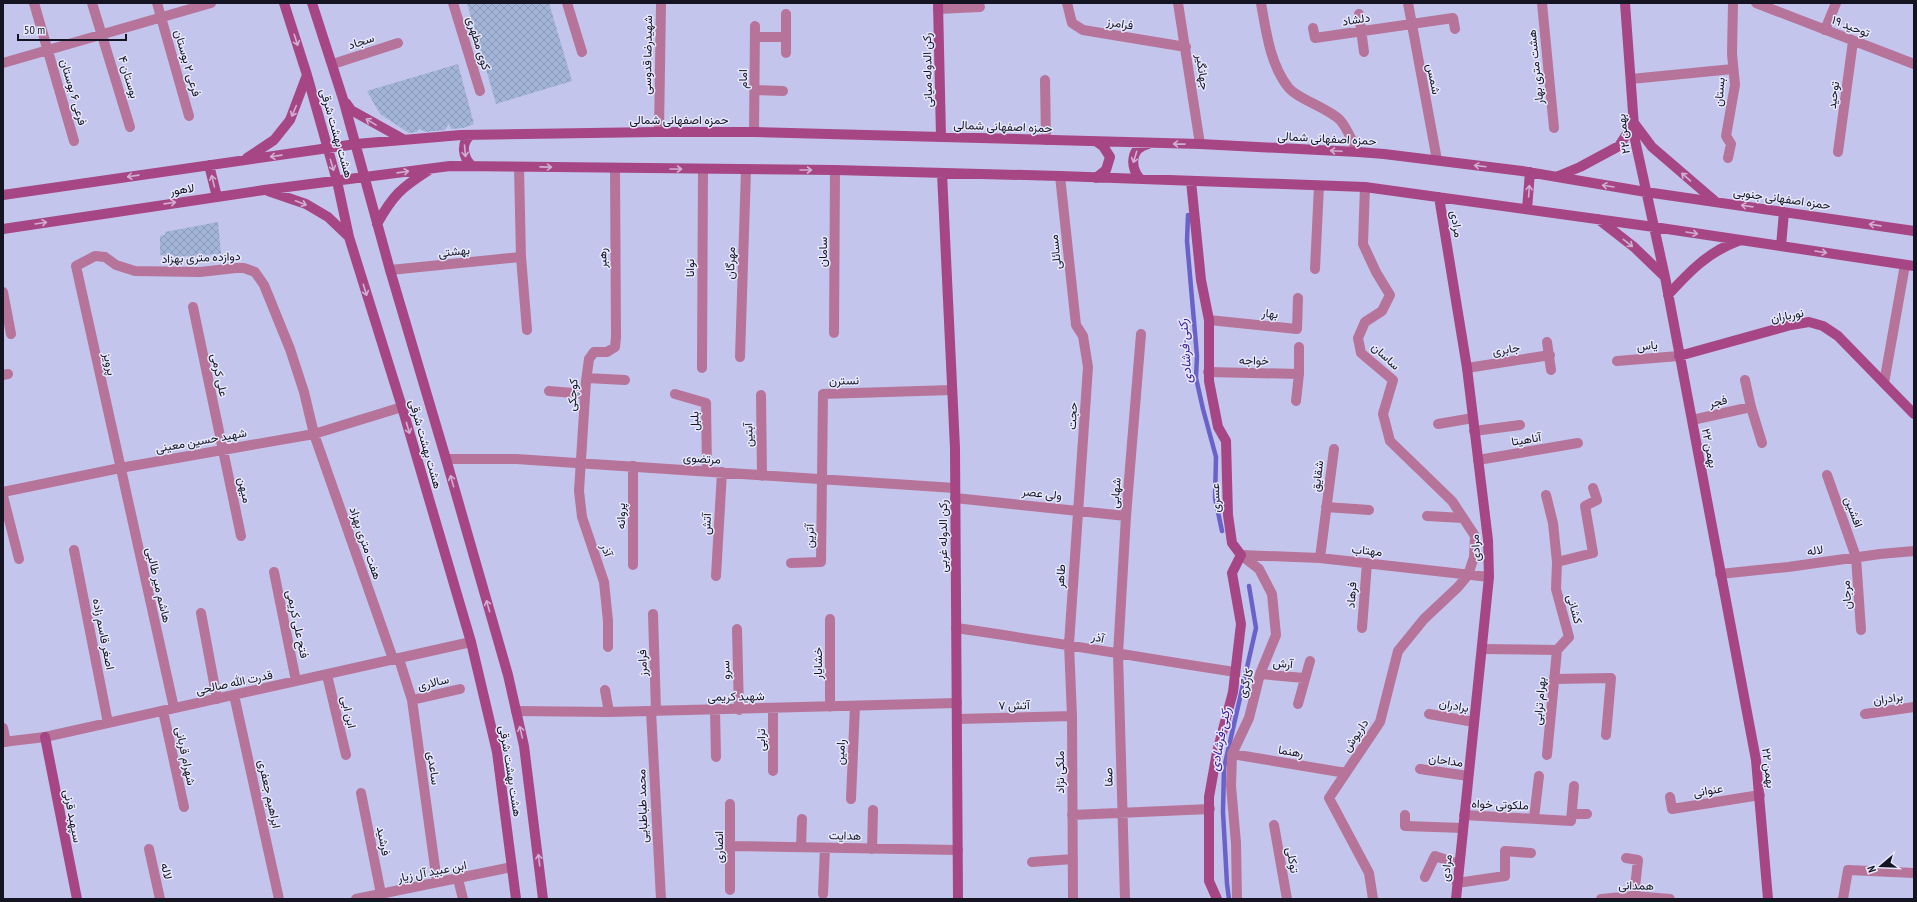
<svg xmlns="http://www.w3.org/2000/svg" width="1917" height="902" viewBox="0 0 1917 902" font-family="'PT Sans Narrow',Vazirmatn,sans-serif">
	<defs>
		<pattern id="building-cross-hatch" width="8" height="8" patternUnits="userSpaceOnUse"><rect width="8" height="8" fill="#a2b4d7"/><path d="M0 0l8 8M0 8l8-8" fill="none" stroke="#8b9ab8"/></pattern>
	</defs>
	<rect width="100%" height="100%" fill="#c4c5ec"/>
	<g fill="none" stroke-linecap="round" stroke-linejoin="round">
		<!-- stream -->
		<path stroke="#6a62c9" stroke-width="4.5" d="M1188,215L1187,241L1197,356L1196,378L1203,409L1216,457L1215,498L1222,531
			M1229,899L1227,884L1223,812L1224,768L1256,628L1249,586"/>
	</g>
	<!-- building -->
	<path fill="url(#building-cross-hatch)" d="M467,3H549L572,81L496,104Z
		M458,64L474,124L463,128L451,129L449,124L445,130L425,132L419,129L417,132L409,133L380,114L367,91Z
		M218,222L221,254L173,257L160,255V236L165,235V232Z"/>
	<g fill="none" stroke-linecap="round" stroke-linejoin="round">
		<!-- street -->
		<path stroke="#b6749b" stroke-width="10" d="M34,3L74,141
			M92,3L130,127
			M157,3L189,116
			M453,3L480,91
			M567,3L582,52
			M1067,3L1072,23L1083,30L1186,47
			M1178,3L1200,144
			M1261,3C1266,31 1270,64 1288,87C1297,99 1327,107 1340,120C1348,129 1352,142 1358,152
			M1408,3L1437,160
			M1542,3L1554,128
			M1756,3L1914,64
			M938,9L980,7
			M786,14V53
			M1359,14L1364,52
			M1313,28L1315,38L1453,18L1455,29
			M1825,30L1836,3
			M755,37H786
			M3,63L211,3
			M333,64L398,43
			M1631,79L1733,69
			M1045,80L1046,140
			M755,90L783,91
			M659,132L661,3
			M754,132L755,26
			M1838,152L1853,41
			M1728,158L1731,144L1726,136L1735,85L1732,54L1733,3
			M519,167L521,257L527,330
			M1060,176L1076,325L1083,336L1088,367L1069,644L1072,716L1073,899
			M1365,187L1363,244L1376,272L1390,295L1382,311L1365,322L1358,338L1361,353L1393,380L1383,414L1390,441L1452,501L1475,536L1474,557L1468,575L1458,587L1424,619L1398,651L1380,722L1329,798L1369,873L1373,899
			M1315,269L1319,186
			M390,270L521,257
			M3,292L11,334
			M193,307L241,536
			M1209,320L1297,329L1298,298
			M834,333L835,170
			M1547,342L1551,370
			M740,357L746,170
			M1617,361L1679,356
			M702,368L703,169
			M1467,368L1550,355
			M1208,372L1299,374
			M3,375L8,374
			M587,378L625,380
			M1745,380L1751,407L1762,443
			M1884,383L1905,265
			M549,391L585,394
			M675,394L706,403L707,471
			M761,395L762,476
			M1296,401L1299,374V347
			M1692,420L1751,407
			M1438,424L1473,418
			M1474,431L1520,425
			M446,459H516L955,488
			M1478,460L1578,443
			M633,466V565
			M1827,475L1856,557L1861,630
			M3,492L120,468L314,434L402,407
			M3,496L19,559
			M955,498L1126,516
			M1326,507L1369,510
			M1427,516L1463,518
			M74,550L108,723
			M1241,555L1320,558L1489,577
			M1320,558L1334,449
			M1557,562L1593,553L1585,506L1597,500L1593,488
			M791,563L821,562L823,394L952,390
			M274,572L296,681
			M1720,574L1788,567L1880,554L1914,551
			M716,576L722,472
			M201,613L217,699
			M653,614L656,711
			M830,619V707
			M956,628C1049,641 1142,658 1235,672
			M1362,628L1367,563
			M737,629L739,710
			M608,647V621L604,582L582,517L579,491L586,381L589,359L594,352H607L615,347L616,337L615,168
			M1482,649L1557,650L1569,637L1556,589L1557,562L1553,523L1546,495
			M399,659L412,700L437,882
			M1260,674L1304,678
			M327,675L346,755
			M1554,679L1611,678L1606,735
			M605,690L609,712
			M234,695L279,899
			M412,700L460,689
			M1298,704L1310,661
			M174,708L76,266L95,256L105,257L116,265L135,271L200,272L236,268H244L255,272L264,285L290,349L304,392L314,434L393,659
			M773,708V771
			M715,710L716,757
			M163,711L184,807
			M516,711L609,712L957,703
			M651,711L661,899
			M1429,714L1474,722
			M1865,714L1914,707
			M957,719L1072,716
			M3,728L6,742
			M3,742L45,737L471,642
			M1232,754L1346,773
			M1547,755L1557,650
			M1420,769L1468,776
			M361,793L381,894
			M1670,797L1672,809L1760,795
			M851,799L855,706
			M730,804V890
			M1572,814H1587
			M1072,815L1210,809
			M1405,815V826L1463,828
			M1464,815L1571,821L1574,786
			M1534,818L1539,776
			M1274,825L1287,899
			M731,846L958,850
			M801,847L802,819
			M149,849L160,899
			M872,849L873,810
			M1626,858L1638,860L1634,896
			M1032,862L1073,859
			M1425,877L1435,856L1459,864
			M458,879L463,899
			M1457,883L1505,876V851L1531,853
			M823,894L825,848
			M356,899L512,867
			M1125,899L1118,654L1126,516L1141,334
			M1237,899L1236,843L1231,786L1232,754L1249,718L1260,674L1276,635L1272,594L1259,569L1241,555
			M1601,899L1634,896L1670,899
			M1843,899L1848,870L1914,873"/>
		<!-- secondary -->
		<path stroke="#a74684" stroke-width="10" d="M284,3L307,75L337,181L349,237L402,407L471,642L497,752L516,899
			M312,3L343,99L390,270L446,459L508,675L524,746L543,899
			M938,3L941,137
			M1625,3L1635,140L1665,277L1756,760L1768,899
			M346,103L351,110L403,139
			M1634,123L1652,147L1716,202
			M471,135C460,143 463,158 472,166
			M247,158L274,140L290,120L307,75
			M209,165L217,197
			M942,173L955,448L958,899
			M1556,177L1580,167L1619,146L1634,123
			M1096,178L1106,170L1110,157L1103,146L1097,142
			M1140,179C1130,167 1130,148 1148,144
			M1191,181L1201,280L1209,320V381L1218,427L1226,441L1228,515L1232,543L1241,555L1232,573L1241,624L1233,692L1217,752L1209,797V881L1217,899
			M268,191L306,204L328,217L349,237
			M3,195L356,144L461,135L656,132H754L1200,144L1358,152L1384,154L1522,171L1646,192L1914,231
			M1439,197L1467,368L1488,540L1489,577L1456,899
			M1527,209L1530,172
			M1598,219L1634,247L1665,277
			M377,224C393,195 401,188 429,170
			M3,229L264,190L450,166L835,170L1060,176L1365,187L1654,227L1914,266
			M1781,246L1784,212
			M1668,295C1689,272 1708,252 1738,241
			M1679,356L1791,325L1809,322L1823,326L1838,336L1914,414
			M45,737L77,899"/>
	</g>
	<!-- one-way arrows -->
	<defs><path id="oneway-shaft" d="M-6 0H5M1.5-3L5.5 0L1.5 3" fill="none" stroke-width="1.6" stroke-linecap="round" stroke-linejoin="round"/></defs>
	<g stroke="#d1afd2">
		<use href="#oneway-shaft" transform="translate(296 40) rotate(72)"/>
		<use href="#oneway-shaft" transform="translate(294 111) rotate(113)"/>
		<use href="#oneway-shaft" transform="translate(371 122) rotate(-149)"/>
		<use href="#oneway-shaft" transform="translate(1179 144) rotate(-179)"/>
		<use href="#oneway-shaft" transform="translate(465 151) rotate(85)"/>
		<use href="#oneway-shaft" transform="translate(1336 151) rotate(-177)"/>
		<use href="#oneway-shaft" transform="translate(276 156) rotate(172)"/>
		<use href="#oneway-shaft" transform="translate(1135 157) rotate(107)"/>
		<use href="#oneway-shaft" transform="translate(332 165) rotate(73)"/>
		<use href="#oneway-shaft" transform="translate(1480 166) rotate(-173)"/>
		<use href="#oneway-shaft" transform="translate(546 167) rotate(1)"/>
		<use href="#oneway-shaft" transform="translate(676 169)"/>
		<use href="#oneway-shaft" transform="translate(806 170)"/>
		<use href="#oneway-shaft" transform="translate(403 172) rotate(-8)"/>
		<use href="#oneway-shaft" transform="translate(133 176) rotate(172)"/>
		<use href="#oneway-shaft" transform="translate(1686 177) rotate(-139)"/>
		<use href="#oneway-shaft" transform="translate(213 181) rotate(-104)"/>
		<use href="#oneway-shaft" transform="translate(1608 186) rotate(-171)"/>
		<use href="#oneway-shaft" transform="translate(1529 191) rotate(-86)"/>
		<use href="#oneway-shaft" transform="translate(170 203) rotate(-8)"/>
		<use href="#oneway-shaft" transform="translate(301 203) rotate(21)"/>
		<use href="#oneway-shaft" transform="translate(1747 206) rotate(-172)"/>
		<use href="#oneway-shaft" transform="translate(41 223) rotate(-9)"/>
		<use href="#oneway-shaft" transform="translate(1875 225) rotate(-172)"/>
		<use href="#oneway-shaft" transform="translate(1692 233) rotate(9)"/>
		<use href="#oneway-shaft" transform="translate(1628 243) rotate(38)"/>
		<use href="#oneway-shaft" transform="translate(1821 252) rotate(9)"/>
		<use href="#oneway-shaft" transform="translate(365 290) rotate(73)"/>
		<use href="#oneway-shaft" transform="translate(408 428) rotate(74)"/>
		<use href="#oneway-shaft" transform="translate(452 481) rotate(-106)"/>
		<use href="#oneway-shaft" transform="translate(488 606) rotate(-106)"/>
		<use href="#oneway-shaft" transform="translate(521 732) rotate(-103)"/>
		<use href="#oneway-shaft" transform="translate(539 860) rotate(-97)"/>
	</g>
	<g text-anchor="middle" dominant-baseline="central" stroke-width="3" stroke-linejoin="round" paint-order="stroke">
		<!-- street labels -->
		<g font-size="12" fill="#141422" stroke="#e7e8fc">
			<text transform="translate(1356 19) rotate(-9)">دلشاد</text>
			<text transform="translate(1120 23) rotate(9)">فرامرز</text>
			<text transform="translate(1851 26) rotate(21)">توحید ۱۹</text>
			<text transform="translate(361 41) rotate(-18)">سجاد</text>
			<text transform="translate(479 43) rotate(73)">کوی مطهری</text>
			<text transform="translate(647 55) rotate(-89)">شهیدرضا قدوسی</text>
			<text transform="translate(188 63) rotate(74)">فرعی ۲ بوستان</text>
			<text transform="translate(1535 67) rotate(-96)">هشت متری بهار</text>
			<text transform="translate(927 70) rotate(-91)">رکن الدوله میانی</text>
			<text transform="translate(1203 72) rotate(82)">جهانگیر</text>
			<text transform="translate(129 77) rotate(73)">بوستان ۴</text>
			<text transform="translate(742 79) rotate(-90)">امام</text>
			<text transform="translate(1434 79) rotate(79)">شمس</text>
			<text transform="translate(74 92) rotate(74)">فرعی ۶ بوستان</text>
			<text transform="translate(1719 92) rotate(-85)">بستان</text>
			<text transform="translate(1833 95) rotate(-83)">توحید</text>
			<text x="679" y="119">حمزه اصفهانی شمالی</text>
			<text transform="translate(1003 126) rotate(2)">حمزه اصفهانی شمالی</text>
			<text transform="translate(337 133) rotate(74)">هشت بهشت شرقی</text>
			<text transform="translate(1623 134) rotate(-97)">۲۲ بهمن</text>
			<text transform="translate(1327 138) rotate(3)">حمزه اصفهانی شمالی</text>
			<text transform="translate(182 189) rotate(-8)">لاهور</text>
			<text transform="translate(1782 198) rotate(8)">حمزه اصفهانی جنوبی</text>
			<text transform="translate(1457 224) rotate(81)">مرادی</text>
			<text transform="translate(454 251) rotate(-6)">بهشتی</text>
			<text transform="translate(822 252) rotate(-90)">سامان</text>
			<text transform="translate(1055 252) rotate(-96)">مسائلی</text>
			<text transform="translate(201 257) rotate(-2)">دوازده متری بهزاد</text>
			<text transform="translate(602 258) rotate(-91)">رهبر</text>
			<text transform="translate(730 263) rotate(-88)">مهرگان</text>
			<text transform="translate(689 268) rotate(-90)">توانا</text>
			<text transform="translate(1270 313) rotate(6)">بهار</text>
			<text transform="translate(1787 315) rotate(-11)">نورباران</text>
			<text transform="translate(1647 345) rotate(-5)">یاس</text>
			<text transform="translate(1506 349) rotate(-9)">جابری</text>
			<text transform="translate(1386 356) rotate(43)">ساسان</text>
			<text transform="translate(1254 360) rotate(1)">خواجه</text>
			<text transform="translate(110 364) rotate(78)">پرویز</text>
			<text transform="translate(220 375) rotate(78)">علی کرمی</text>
			<text transform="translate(844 380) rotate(-1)">نسترن</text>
			<text transform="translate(572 395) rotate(-86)">کوچکی</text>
			<text transform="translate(1718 401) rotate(-13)">فجر</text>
			<text transform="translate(1072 416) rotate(-87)">حجت</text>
			<text transform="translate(694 421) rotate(-91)">بلبل</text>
			<text transform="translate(748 435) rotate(-91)">آبتین</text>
			<text transform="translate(1526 439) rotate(-9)">آناهیتا</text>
			<text transform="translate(201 440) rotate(-10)">شهید حسین معینی</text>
			<text transform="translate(426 444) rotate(74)">هشت بهشت شرقی</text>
			<text transform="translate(1710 448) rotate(79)">۲۲ بهمن</text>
			<text transform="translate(702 458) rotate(4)">مرتضوی</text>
			<text transform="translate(1317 476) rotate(-83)">شقایق</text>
			<text transform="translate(245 490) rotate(78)">میهن</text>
			<text transform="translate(1042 493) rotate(6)">ولی عصر</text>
			<text transform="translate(1115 493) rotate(-85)">شهابی</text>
			<text transform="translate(1215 498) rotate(-92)">عسری</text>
			<text transform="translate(1854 512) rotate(70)">افشین</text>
			<text transform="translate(620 516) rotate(-90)">پروانه</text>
			<text transform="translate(706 524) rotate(-87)">آتش</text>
			<text transform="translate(809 536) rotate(-89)">آترین</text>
			<text transform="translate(942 536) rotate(-90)">رکن الدوله غربی</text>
			<text transform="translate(366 543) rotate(71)">هفت متری بهزاد</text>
			<text transform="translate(1475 548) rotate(-93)">مرادی</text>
			<text transform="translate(607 550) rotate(70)">آذر</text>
			<text transform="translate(1367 550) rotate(6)">مهتاب</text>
			<text transform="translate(1815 550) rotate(-8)">لاله</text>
			<text transform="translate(1060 576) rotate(-86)">طاهر</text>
			<text transform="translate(159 585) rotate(77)">هاشم میر طالبی</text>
			<text transform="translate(1351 595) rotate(-86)">فرهاد</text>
			<text transform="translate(1846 595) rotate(-94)">مرجان</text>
			<text transform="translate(1575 609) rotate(75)">کشانی</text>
			<text transform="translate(298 624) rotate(78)">فتح علی کریمی</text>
			<text transform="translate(104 634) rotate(79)">اصغر قاسم زاده</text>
			<text transform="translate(1098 637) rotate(12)">آذر</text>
			<text transform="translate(642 663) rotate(-92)">فرامرز</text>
			<text transform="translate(817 663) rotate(-90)">خشایار</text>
			<text transform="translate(1283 663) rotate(5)">آرش</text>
			<text transform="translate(725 670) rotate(-91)">سرو</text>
			<text transform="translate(234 682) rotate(-12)">قدرت الله صالحی</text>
			<text transform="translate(433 682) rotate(-13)">سالاری</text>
			<text transform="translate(1245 683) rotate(-74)">کارگری</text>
			<text transform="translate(736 696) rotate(-1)">شهید کریمی</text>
			<text transform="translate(1888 698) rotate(-8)">برادران</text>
			<text transform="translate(1539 701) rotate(-85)">بهرام ترابی</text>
			<text transform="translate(1014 705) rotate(-1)">آتش ۷</text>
			<text transform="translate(1454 705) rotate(10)">برادران</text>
			<text transform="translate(349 712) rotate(77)">ابن ابی</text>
			<text transform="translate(1355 735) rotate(-56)">داریوش</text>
			<text transform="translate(760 740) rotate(-90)">ترابی</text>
			<text transform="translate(1291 751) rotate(9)">رهنما</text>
			<text transform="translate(840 752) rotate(-87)">رامین</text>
			<text transform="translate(186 756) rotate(78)">شهرام قربانی</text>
			<text transform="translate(1446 760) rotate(8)">مداحان</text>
			<text transform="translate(434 768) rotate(82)">ساعدی</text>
			<text transform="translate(1769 768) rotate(83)">۲۲ بهمن</text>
			<text transform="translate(511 771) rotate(81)">هشت بهشت شرقی</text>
			<text transform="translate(1059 772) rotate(-90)">ملکی نژاد</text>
			<text transform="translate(1108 777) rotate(-91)">صفا</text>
			<text transform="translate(1708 790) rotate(-9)">عنوانی</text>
			<text transform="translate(270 794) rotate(78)">ابراهیم جعفری</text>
			<text transform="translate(1500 804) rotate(2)">ملکوتی خواه</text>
			<text transform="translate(642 806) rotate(-92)">محمد طباطبایی</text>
			<text transform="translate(73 816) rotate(79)">سپهبد قرنی</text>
			<text transform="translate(845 835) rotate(1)">هدایت</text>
			<text transform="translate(384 841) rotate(79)">فرشید</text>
			<text transform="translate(718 847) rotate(-90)">انصاری</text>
			<text transform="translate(1293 860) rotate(80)">توکلی</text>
			<text transform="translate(1446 868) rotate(-84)">مرادی</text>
			<text transform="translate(167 871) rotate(77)">لاله</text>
			<text transform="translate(432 871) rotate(-11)">ابن عبید آل زیار</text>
			<text transform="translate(1636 885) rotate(1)">همدانی</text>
		</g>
		<!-- water labels -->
		<g font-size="13" font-style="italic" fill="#3b1a99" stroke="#e7e8fc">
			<text transform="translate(1185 351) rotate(-94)">رکنی-فرشادی</text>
			<text transform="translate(1220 739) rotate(-79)">رکنی-فرشادی</text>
		</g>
	</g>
	<!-- border -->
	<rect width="1917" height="902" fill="none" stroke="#141422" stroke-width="8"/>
	<!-- north arrow -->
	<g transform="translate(1881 866) rotate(251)" stroke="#e7e8fc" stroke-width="3" paint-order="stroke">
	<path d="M0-3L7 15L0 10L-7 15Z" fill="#141422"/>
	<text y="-6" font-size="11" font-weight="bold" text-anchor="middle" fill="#141422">N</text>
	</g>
	<!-- scale -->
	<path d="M18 34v6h108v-6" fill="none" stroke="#141422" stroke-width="2"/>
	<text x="24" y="34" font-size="12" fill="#141422" stroke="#e7e8fc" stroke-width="3" paint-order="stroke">50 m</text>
</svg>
